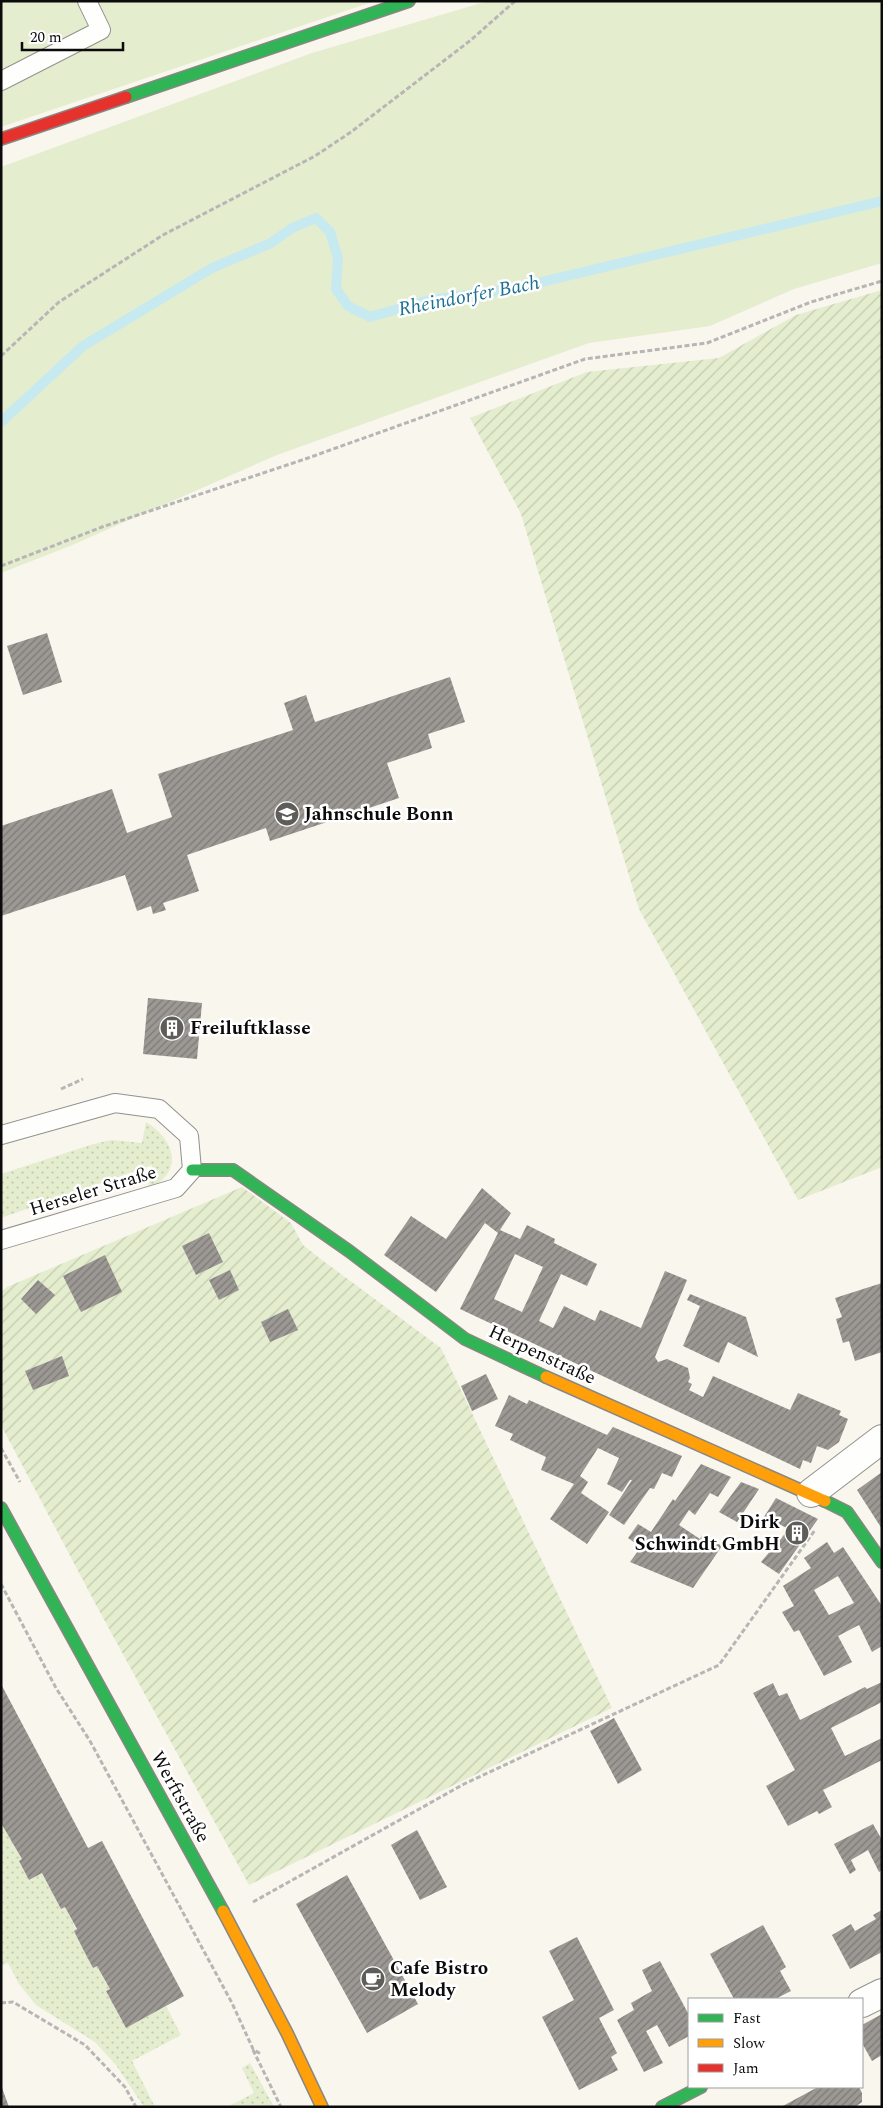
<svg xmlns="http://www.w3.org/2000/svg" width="883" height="2108" viewBox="0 0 883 2108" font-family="Spectral,serif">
	<defs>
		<pattern id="grass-dots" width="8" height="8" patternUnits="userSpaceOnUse" patternTransform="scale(1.25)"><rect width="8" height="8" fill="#e5edcf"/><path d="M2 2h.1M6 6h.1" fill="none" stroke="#c3cab0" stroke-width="1.8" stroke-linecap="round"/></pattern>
		<pattern id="garden-furrows" width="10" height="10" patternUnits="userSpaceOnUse" patternTransform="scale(1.25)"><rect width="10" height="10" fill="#e5edcf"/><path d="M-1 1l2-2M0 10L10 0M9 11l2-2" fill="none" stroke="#c3cab0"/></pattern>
		<pattern id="building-hatch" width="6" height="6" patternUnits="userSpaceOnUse" patternTransform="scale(1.25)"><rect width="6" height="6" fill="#9c9894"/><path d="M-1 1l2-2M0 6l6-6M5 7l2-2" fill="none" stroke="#7d7a77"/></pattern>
	</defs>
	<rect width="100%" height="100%" fill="#f9f6ee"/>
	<!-- grass -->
	<path fill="url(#grass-dots)" d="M146,1122C176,1140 184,1173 148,1189L152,1165L1,1218V1174L90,1145L111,1140L142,1143Z
		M2,1822L22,1859L19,1861L29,1880L42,1873L61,1909L65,1907C76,1927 83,1948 93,1968L97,1966L110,1989L106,1991L126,2028L166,2006L181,2035L132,2061L155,2107H144L116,2065L95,2042L36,2005L19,1984L8,1963L1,1966Z
		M250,2063L274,2107H227L254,2093L242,2068Z"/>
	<!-- park -->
	<path fill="#e5edcf" d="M1,1H375L1,127Z
		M488,1H882V263L794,289L710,326L589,343L277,455L70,546L1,573V167L312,53Z"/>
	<!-- garden -->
	<path fill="url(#garden-furrows)" d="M882,290V1167L798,1200L639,909L521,514L470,418L587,372L719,358L796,315Z
		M242,1187L291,1223L303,1245L322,1260L441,1348L612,1708L249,1885L95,1603L1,1425V1292L7,1287Z"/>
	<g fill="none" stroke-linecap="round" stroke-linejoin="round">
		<!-- stream -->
		<path stroke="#c7e9f0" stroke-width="10" d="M1,422L83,346L212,268L271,243L292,228L316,218L330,232L338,258L336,289L348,306L370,317L429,300L512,289L882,201"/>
	</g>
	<!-- building -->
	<path fill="url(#building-hatch)" fill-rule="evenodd" d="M47,633L62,682L23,695L7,646Z
		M450,677L465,722L428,734L432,748L387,763L399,798L270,841L266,828L187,855L199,891L163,903L166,910L153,914L151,906L137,911L125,875L1,916V826L112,789L127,833L172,817L158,774L293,730L284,703L306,695L315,722Z
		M148,998L202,1003L197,1059L143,1054Z
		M482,1188L511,1213L500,1230L520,1239L527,1225L555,1239L554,1243L597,1264L587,1286L561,1274L539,1321L553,1328L564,1306L595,1321L600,1310L641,1328L665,1271L687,1280L655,1357L658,1362L667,1359L688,1368L690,1378L688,1382L692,1384L689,1390L703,1397L713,1376L790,1410L798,1393L841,1411L839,1415L848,1419L839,1442L828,1450L817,1446L811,1463L803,1460L800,1469L460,1309L498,1233L485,1223L436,1292L384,1255L411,1216L446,1239ZM515,1254L543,1267L522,1312L494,1299Z
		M209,1233L223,1262L196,1275L182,1246Z
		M105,1255L122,1292L81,1312L63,1276Z
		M230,1270L239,1290L219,1300L209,1280Z
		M38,1280L55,1295L36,1314L21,1299Z
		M882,1283V1352L855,1361L849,1341L843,1343L836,1319L842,1317L835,1298Z
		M690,1294L746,1317L758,1357L728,1342L719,1363L683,1346L700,1306L687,1300Z
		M288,1309L298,1330L270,1342L261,1322Z
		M62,1356L69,1376L33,1390L25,1371Z
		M486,1374L498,1399L472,1411L461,1386Z
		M509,1395L527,1404L529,1400L607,1435L613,1427L682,1456L672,1477L662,1473L654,1489L650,1488L624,1525L609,1515L632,1480H630L622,1492L607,1484L619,1458L598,1448L580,1476L588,1482L581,1493L609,1512L587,1544L550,1519L574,1484L541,1470L546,1457L510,1440L513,1434L495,1426Z
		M701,1464L731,1477L718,1497L710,1493L695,1515L689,1510L679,1525L700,1539L702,1535L722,1546L693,1588L630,1562L641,1547L628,1538L638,1524L651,1532L673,1499L675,1501Z
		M882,1472V1529L857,1490Z
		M741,1482L759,1489L737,1522L719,1512Z
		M776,1498L818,1519L779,1574L761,1562L789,1529L764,1517Z
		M827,1542L834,1553L843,1547L882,1606V1646L872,1652L859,1625L838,1636L852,1662L824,1676L799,1630L794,1632L782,1612L794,1606L783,1586L811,1568L804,1558ZM838,1576L854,1603L829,1615L814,1590Z
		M882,1682V1702L831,1728L845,1756L882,1738V1760L823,1790L832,1807L819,1814L817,1811L788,1826L766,1786L795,1770L753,1693L773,1683L779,1696L787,1693L800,1720L865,1687L867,1689Z
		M1,1684L88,1848L102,1841L184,1996L126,2028L106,1991L110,1989L97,1966L93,1968L84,1951L74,1931L77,1929L65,1907L61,1909L42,1873L29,1880L19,1861L22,1859L1,1823Z
		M614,1718L642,1770L618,1784L590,1731Z
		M873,1824L882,1840V1870L879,1872L868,1850L851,1860L856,1870L850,1874L834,1844Z
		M417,1830L447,1887L420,1900L391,1845Z
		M347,1875L418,2004L367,2033L296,1904Z
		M882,1910V1952L850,1969L832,1935L851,1924L855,1931L876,1919L873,1915Z
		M763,1925L786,1967L780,1971L791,1991L775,1999H734L710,1954Z
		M577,1937L614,2010L599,2018L617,2053L611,2057L618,2070L579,2090L542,2017L574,2000L549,1951Z
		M660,1961L689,2015V2036L669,2047L657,2025L646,2031L663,2063L644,2072L617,2020L634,2010L631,2003L652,1991L642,1970Z
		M882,2014V2055L872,2061L862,2043V2025Z
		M1,2085L9,2107H1Z
		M818,2087H859L862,2093V2102L855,2107H781Z"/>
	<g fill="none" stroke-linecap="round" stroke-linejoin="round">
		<defs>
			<path id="lane" d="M1,81L101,30L87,1
				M1,1135L115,1103L159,1109L189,1136L192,1170L176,1188L1,1240"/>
			<path id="street" d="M811,1493L882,1439
				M862,2003L882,1993"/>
			<path id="fast" d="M126,97L409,1
				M192,1170H233L349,1251L465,1339L546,1377
				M825,1501L847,1512L882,1562
				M1,1508L223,1911
				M662,2107L701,2087"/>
			<path id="slow" d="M546,1377L825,1501
				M223,1911L287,2033L322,2107"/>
			<path id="jam" d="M1,139L126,97"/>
		</defs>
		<!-- lane casing -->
		<use href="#lane" stroke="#92918d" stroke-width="20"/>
		<!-- street casing -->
		<use href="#street" stroke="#92918d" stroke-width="30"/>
		<!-- fast casing -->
		<use href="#fast" stroke="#898784" stroke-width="14"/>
		<!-- slow casing -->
		<use href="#slow" stroke="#898784" stroke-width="14"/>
		<!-- jam casing -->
		<use href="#jam" stroke="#898784" stroke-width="14"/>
		<!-- path -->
		<path stroke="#b7b6b5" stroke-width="3" stroke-dasharray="5 2.5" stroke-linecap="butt" d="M1,356L59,302L163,235L315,156L351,132L471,40L515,1
			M1,566L102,527L308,458L585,359L707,343L811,302L882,281
			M61,1089L83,1079
			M1,1448L20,1482
			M1,1584L56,1688L90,1741L232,2003L253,2049L262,2055
			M253,1902L464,1784L719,1665L815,1530
			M1,2003L13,2002L85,2045L125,2087L136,2107
			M253,2050L281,2107"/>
		<!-- lane -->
		<use href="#lane" stroke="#fefefc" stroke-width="18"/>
		<!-- street -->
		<use href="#street" stroke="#fefefc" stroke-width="28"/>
		<!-- fast -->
		<use href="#fast" stroke="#30b455" stroke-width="11"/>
		<!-- slow -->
		<use href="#slow" stroke="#ff9f0a" stroke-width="11"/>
		<!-- jam -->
		<use href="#jam" stroke="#e5322d" stroke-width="11"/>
	</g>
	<!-- icons -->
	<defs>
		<symbol id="school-disc" viewBox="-11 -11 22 22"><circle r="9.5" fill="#5e5d5a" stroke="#fff"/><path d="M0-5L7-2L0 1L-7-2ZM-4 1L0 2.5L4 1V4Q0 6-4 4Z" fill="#fff"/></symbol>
		<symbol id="building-disc" viewBox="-11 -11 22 22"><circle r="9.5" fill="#5e5d5a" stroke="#fff"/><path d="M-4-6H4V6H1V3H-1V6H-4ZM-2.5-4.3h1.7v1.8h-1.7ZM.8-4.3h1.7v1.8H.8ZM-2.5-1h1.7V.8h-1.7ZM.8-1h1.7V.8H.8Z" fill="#fff"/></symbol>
		<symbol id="cafe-disc" viewBox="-11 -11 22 22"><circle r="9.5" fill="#5e5d5a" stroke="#fff"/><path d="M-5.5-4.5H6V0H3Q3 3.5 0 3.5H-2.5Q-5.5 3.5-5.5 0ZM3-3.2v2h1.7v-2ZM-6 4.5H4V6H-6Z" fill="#fff"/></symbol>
	</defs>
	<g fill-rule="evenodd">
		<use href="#school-disc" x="273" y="800" width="28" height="28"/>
		<use href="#building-disc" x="158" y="1014" width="28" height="28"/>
		<use href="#building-disc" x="783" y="1519" width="28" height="28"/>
		<use href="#cafe-disc" x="359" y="1965" width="28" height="28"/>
	</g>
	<g text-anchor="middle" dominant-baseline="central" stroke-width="5" stroke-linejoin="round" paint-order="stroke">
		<!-- poi labels -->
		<g font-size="19" font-weight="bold" fill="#0b0b0b" stroke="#fff" text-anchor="start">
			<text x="304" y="814">Jahnschule Bonn</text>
			<text x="190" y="1028">Freiluftklasse</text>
			<text x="780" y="1522" text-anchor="end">Dirk<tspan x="780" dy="22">Schwindt GmbH</tspan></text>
			<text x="390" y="1968">Cafe Bistro<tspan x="390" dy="22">Melody</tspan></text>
		</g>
		<!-- street labels -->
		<g font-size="19" fill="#0b0b0b" stroke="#fff">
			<text transform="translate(93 1191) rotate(-17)">Herseler Straße</text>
			<text transform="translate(542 1355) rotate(25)">Herpenstraße</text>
			<text transform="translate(180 1797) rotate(61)">Werftstraße</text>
		</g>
		<!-- water labels -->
		<g font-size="20" font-style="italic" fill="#1d7093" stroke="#fff">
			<text transform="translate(469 296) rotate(-11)">Rheindorfer Bach</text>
		</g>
	</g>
	<!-- border -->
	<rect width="883" height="2108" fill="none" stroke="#0b0b0b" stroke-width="5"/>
	<!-- legend -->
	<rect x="688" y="1998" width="175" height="90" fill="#ffffff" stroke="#9d9d9d"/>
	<rect x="698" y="2014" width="25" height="8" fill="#30b455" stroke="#9d9d9d"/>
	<text x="733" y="2023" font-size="15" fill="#0b0b0b">Fast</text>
	<rect x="698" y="2039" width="25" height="8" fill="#ff9f0a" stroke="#9d9d9d"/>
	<text x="733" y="2048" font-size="15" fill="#0b0b0b">Slow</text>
	<rect x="698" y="2064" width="25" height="8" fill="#e5322d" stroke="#9d9d9d"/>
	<text x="733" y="2073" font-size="15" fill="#0b0b0b">Jam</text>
	<!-- scale -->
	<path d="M22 42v8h101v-8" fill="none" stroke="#0b0b0b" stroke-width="2.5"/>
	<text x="30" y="42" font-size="15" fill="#0b0b0b" stroke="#ffffff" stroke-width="4" paint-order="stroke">20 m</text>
</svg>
